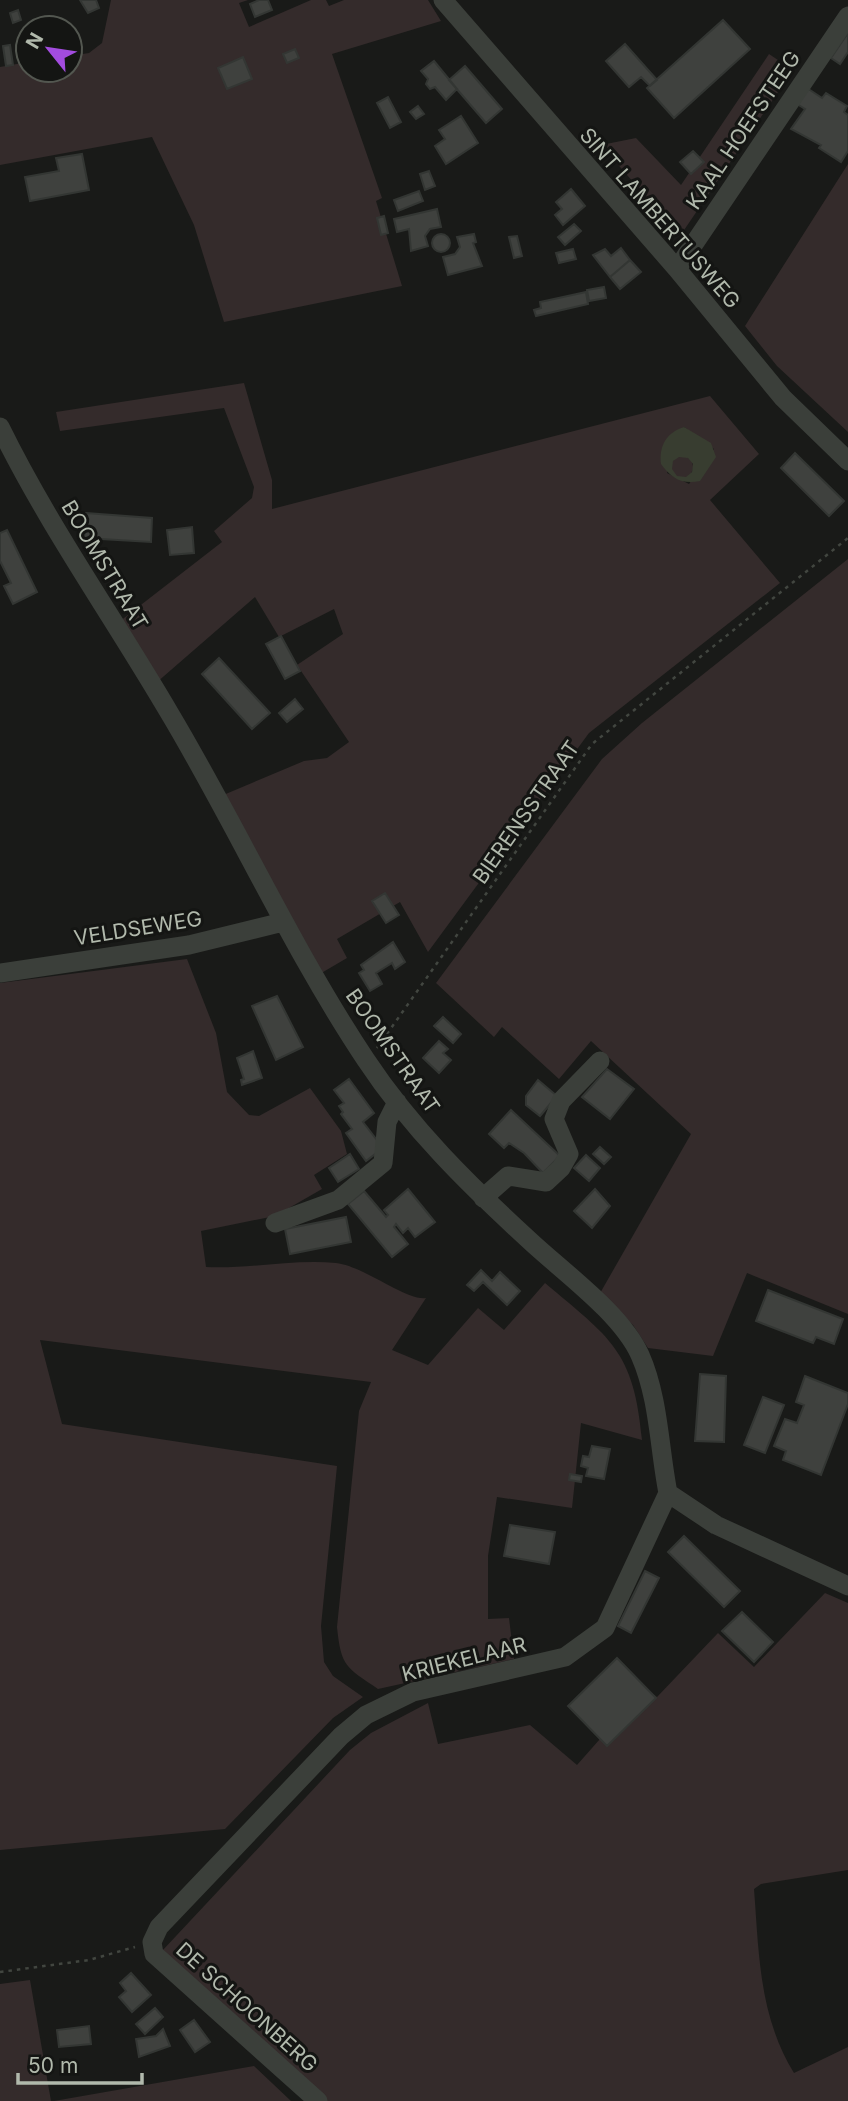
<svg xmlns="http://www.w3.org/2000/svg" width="848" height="2101" viewBox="0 0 848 2101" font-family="Inter,sans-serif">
	<rect width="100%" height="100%" fill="#191a18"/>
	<!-- green -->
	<path fill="#342b2b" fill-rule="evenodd" d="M111,0H248L239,3L249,27L311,0H326L329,6L344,0H428L441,21L332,54L382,198L376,201L402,286L224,322L194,225L152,137L0,165V67L28,62V70H70V56L89,53L102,43Z
		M769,54L793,70L680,236L601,145L636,138L681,185Z
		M848,164V432L777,366L745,326Z
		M244,383L272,480V509L710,396L759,454L710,500L780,583L589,733L428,952L400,902L337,939L347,958L318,975L221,796L304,761L327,758L349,742L297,665L343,634L334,609L279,637L255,597L156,683L115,625L222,542L214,531L252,498L254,487L224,408L60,431L56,412ZM684,427L714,449L689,484L667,473Z
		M671 467a11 11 0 1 1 22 0a11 11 0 1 1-22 0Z
		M848,559V1314L747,1273L713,1356L648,1348L633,1325L599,1295L691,1134L591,1041L559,1079L502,1027L494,1037L436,983L602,759L642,723Z
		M187,959L216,1033L227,1092L249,1115L259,1116L310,1088L341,1131L347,1154L314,1175L322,1189L275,1216L201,1231L206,1267C249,1269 294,1259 336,1263C364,1266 406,1301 426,1298L392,1350L428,1365L478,1308L504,1330L545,1283C610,1338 634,1350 642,1440L581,1423L572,1508L497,1497L488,1556V1619L509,1618L514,1659L378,1689C346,1667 341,1667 337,1627L359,1411L371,1382L40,1340L62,1424L337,1466L321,1626L324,1662L333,1676L363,1697L333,1718L225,1829L0,1850V983Z
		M825,1593L848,1603V1870L761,1884L754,1889C759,1954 759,2016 794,2073L848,2047V2101H326L162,1951L350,1750L371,1733L428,1703L438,1744L530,1725L577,1765L645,1688L657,1697L718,1633L754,1667Z
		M30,1980L51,2101H0V1984Z
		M254,2066L291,2101H54Z"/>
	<!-- water -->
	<path fill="#383d30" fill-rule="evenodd" d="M684,427L711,443L716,457L700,481C682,485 671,478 661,464C659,446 666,433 684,427ZM679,457L688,458L693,464L692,472L686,477L677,476L672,469L673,461Z"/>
	<!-- building -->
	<path fill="#3f413e" stroke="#333633" stroke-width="2" d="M80,0H96L99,8L88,13Z
		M259,0H268L272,10L255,17L250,4Z
		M18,10L21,20L13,23L10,13Z
		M723,20L750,49L674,118L647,88Z
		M848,33V52L840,64L831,58Z
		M625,44L657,80L650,86L641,77L629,87L606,61Z
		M10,45L13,65L6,66L3,46Z
		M295,49L299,58L287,63L283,54Z
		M243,57L252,79L227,89L218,68Z
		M434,61L457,89L446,100L435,87L430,89L426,84L428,79L421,71Z
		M465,66L502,109L486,123L449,80Z
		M807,88L822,98L826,93L847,106L844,112L848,115V151L841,162L819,148L821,145L791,129L805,109L797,104Z
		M388,97L401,122L390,128L377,103Z
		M418,106L424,114L416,119L410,112Z
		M461,116L478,143L446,164L435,146L445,139L439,130Z
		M693,151L704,162L691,174L680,162Z
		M82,154L89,190L30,201L25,177L59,171L56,158Z
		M429,171L435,186L425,190L420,174Z
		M571,189L585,206L563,225L555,215L562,209L556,202Z
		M419,191L423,201L398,211L394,200Z
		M437,209L441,227L430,229L425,236L428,246L411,251L409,229L397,232L394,219Z
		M384,216L388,233L381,235L377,218Z
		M574,224L581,231L565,245L558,237Z
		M474,234L476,242L473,243L482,266L448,275L443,257L455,254L460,247L457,237Z
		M432 243a9 9 0 1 1 18 0a9 9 0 1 1-18 0Z
		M517,236L522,256L514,258L509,237Z
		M621,248L630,260L610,277L593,255L605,249L611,256Z
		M573,249L576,259L559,263L556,253Z
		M630,260L641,272L620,289L610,277Z
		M604,287L606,298L589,301L587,290Z
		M586,292L588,304L536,316L534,310L541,308L540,302Z
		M795,453L844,501L829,516L781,468Z
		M86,513L152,518L151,542L84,538Z
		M192,527L194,553L170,555L167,530Z
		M7,530L37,592L13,604L4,586L11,583L0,561V533Z
		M281,636L300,671L285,679L266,644Z
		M219,658L270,713L252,729L202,674Z
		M295,699L303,709L287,722L279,713Z
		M385,893L399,915L386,923L372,901Z
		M393,942L405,962L395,969L392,963L376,973L382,984L370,991L359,973L364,970L361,965Z
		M277,996L303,1047L276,1060L252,1006Z
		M443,1017L461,1034L453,1043L434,1026Z
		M439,1041L448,1049L443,1053L451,1060L439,1073L423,1058Z
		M253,1051L262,1078L242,1085L241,1080L244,1079L237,1058Z
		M607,1069L634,1089L610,1119L582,1097Z
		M349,1079L374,1113L363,1122L383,1148L366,1161L346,1133L352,1129L341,1114L343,1112L339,1106L344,1103L334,1090Z
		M538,1080L557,1096L540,1116L526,1105V1096Z
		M511,1110L560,1156L543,1173L524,1153L509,1143L504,1148L489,1134Z
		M600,1147L611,1157L604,1164L593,1154Z
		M350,1154L359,1169L338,1182L329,1168Z
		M586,1155L600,1168L589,1181L574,1168Z
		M408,1189L435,1222L415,1237L408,1228L403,1233L396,1224L394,1227L408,1244L392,1257L348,1204L364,1191L386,1217L388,1215L384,1210Z
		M595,1189L610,1206L592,1228L574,1211Z
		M346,1217L351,1242L290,1254L285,1229Z
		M481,1270L492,1281L500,1272L520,1291L507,1305L483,1282L474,1291L467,1285Z
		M768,1290L843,1319L834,1344L816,1337L813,1343L756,1321Z
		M700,1374L726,1376L724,1442L695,1441Z
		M805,1376L848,1393V1404L821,1475L783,1460L786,1451L774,1446L785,1419L797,1423L804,1405L796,1402Z
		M763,1397L784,1405L765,1453L744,1445Z
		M592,1446L610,1449L604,1479L586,1476L588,1468L581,1466L583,1456L589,1457Z
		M570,1474L582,1476L581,1482L569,1480Z
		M510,1525L555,1532L549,1564L504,1556Z
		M684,1536L740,1591L724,1607L668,1552Z
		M645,1571L659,1578L631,1633L618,1626Z
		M742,1612L773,1642L754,1662L722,1631Z
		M617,1658L656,1698L607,1746L568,1706Z
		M131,1973L151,1995L132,2012L119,1997L126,1991L120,1983Z
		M155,2008L163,2017L145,2034L136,2024Z
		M194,2020L210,2042L195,2052L180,2030Z
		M89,2026L91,2044L59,2047L57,2030Z
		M163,2029L170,2046L139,2057L136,2039L156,2036Z"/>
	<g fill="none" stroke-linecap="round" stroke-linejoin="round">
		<!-- path -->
		<path stroke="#424640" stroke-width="2.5" stroke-dasharray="3.5 5" stroke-linecap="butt" d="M377,1048L592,744L848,538
			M0,1972L89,1960L135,1947"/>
		<!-- minor -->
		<path stroke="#3b3f3a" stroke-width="19" d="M443,0L677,269L783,398L848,461
			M677,269L848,16
			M0,427C49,527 114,618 170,714C238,828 292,949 366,1060C411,1128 469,1185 529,1240C563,1272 621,1313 640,1355C659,1398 659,1447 668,1493L716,1525L848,1586
			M0,973L189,945L283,922
			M483,1198L508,1176L546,1182L561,1168L569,1154L554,1119L561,1101L600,1061
			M275,1223L338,1200L383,1163L387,1122L397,1102
			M318,2101L154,1954L152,1942L159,1927L341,1736L366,1715L413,1692L565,1657L605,1628L668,1493"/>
	</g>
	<g text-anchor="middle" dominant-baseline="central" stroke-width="6" stroke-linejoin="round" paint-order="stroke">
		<!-- street labels -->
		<g font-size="21" fill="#b1b9ac" stroke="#141513">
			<text transform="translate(743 130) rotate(-56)">KAAL HOEFSTEEG</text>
			<text transform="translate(660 218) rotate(49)">SINT LAMBERTUSWEG</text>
			<text transform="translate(105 565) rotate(59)">BOOMSTRAAT</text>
			<text transform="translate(526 812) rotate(-55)">BIERENSSTRAAT</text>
			<text transform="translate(138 928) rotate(-9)">VELDSEWEG</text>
			<text transform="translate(393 1051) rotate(55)">BOOMSTRAAT</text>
			<text transform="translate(464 1659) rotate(-14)">KRIEKELAAR</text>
			<text transform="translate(247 2007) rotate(42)">DE SCHOONBERG</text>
		</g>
	</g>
	<!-- north arrow -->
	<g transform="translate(49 49) rotate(300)"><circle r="33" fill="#141513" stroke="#535750" stroke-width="2"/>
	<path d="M0-5L12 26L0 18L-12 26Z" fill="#a34cdf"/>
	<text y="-10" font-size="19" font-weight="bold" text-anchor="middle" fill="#b1b9ac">N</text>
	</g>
	<!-- scale -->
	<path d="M18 2073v10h124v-10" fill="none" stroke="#b1b9ac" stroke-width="3.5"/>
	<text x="28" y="2073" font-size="21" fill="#b1b9ac" stroke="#141513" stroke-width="5" paint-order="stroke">50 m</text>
</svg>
